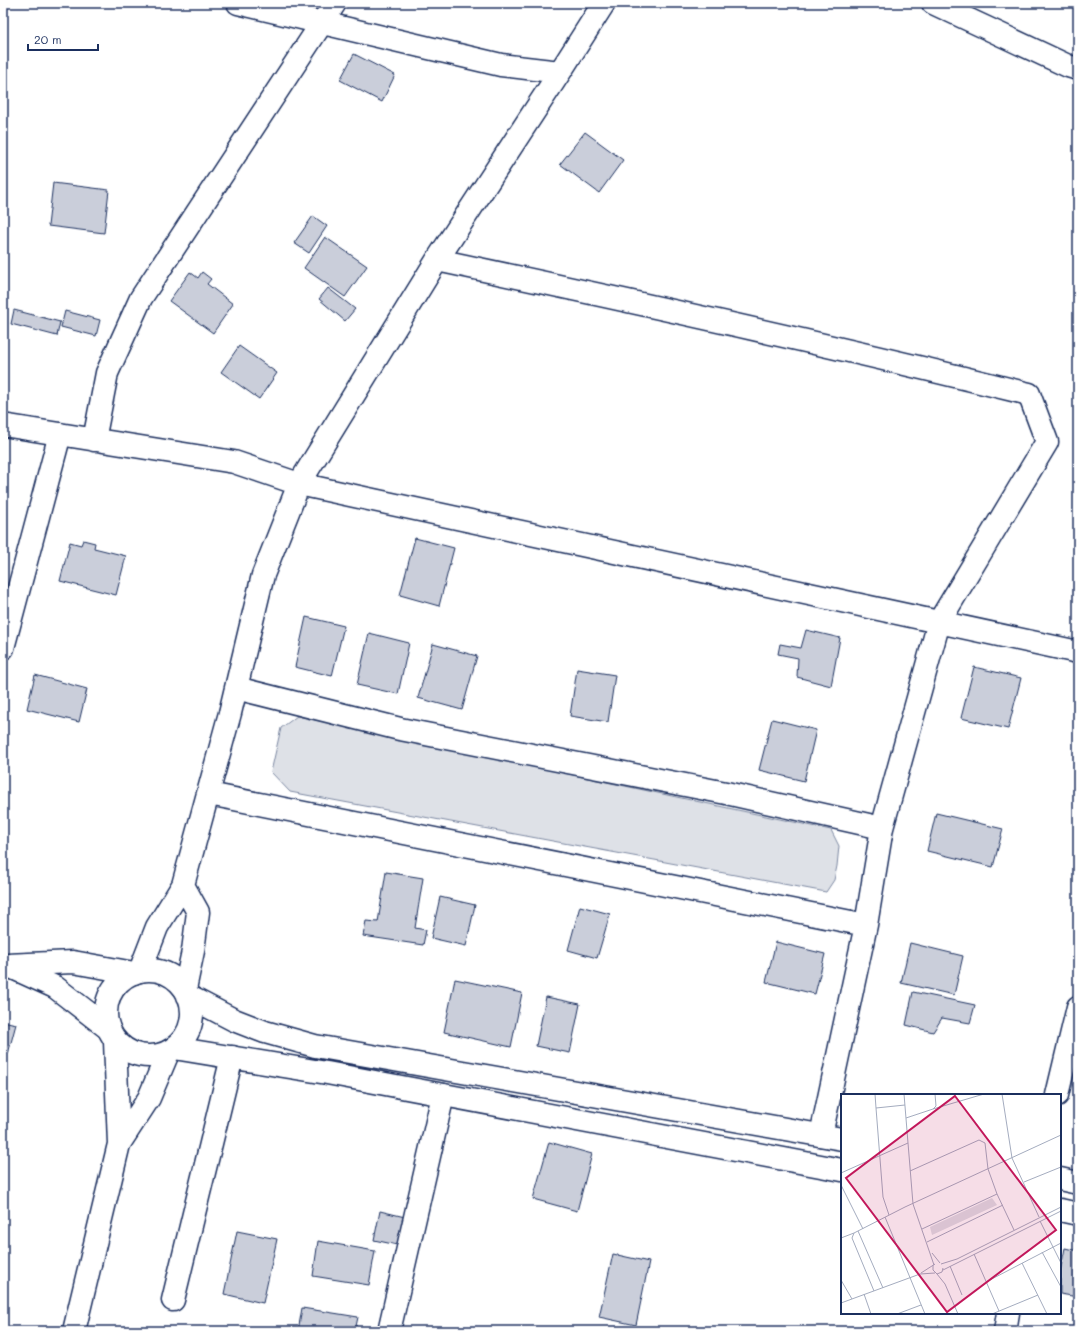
<svg xmlns="http://www.w3.org/2000/svg" width="1081" height="1334" viewBox="0 0 1081 1334" font-family="Mali,sans-serif">
	<rect width="100%" height="100%" fill="#fff"/>
	<filter id="ink" filterUnits="userSpaceOnUse"><feTurbulence type="fractalNoise" baseFrequency=".025" numOctaves="2"/><feDisplacementMap in="SourceGraphic" scale="8" xChannelSelector="R" yChannelSelector="G"/><feConvolveMatrix kernelMatrix="1 2 1 2 8 2 1 2 1" color-interpolation-filters="sRGB"/></filter>
	<g filter="url(#ink)">
		<!-- green -->
		<path fill="#dee1e7" stroke="#7c88a2" d="M297,716L831,830L839,846L837,866L834,880L826,892L290,792L271,772L281,728Z"/>
		<!-- building -->
		<path fill="#caceda" stroke="#1b2f5e" d="M354,54L395,75L382,102L340,80Z
			M585,132L623,160L599,193L560,164Z
			M53,183L109,190L104,233L48,226Z
			M313,216L327,226L309,253L294,243Z
			M325,237L367,266L345,297L304,268Z
			M190,272L198,278L202,272L211,279L207,284L233,304L213,333L169,301Z
			M328,288L355,309L345,321L319,299Z
			M14,310L60,322L57,336L11,324Z
			M65,311L100,320L96,336L61,327Z
			M239,346L277,373L259,399L221,372Z
			M415,538L454,548L439,606L400,595Z
			M83,540L95,543L94,548L126,556L116,595L60,581L70,542L81,545Z
			M306,617L344,626L332,676L295,667Z
			M806,630L840,638L831,686L797,677L798,658L778,654L780,644L801,648Z
			M369,633L409,643L398,694L357,685Z
			M433,644L477,656L462,710L418,698Z
			M974,667L1021,678L1008,729L961,718Z
			M577,669L615,675L608,722L570,716Z
			M35,675L87,689L79,722L27,709Z
			M772,719L816,730L804,781L759,770Z
			M936,813L1003,829L993,867L927,851Z
			M386,872L423,878L415,928L426,930L423,945L363,936L366,921L378,922Z
			M440,897L475,905L466,946L431,938Z
			M580,906L610,914L597,958L568,950Z
			M776,942L825,954L815,994L766,982Z
			M910,943L963,956L954,995L901,983Z
			M455,979L522,993L511,1047L444,1032Z
			M913,992L975,1005L970,1023L942,1018L933,1032L906,1025Z
			M546,997L580,1004L570,1053L536,1046Z
			M3,1021L16,1024L8,1054L3,1053Z
			M549,1142L592,1154L577,1211L533,1199Z
			M380,1211L409,1218L402,1246L374,1240Z
			M237,1231L277,1239L263,1303L224,1294Z
			M318,1241L375,1251L369,1285L313,1276Z
			M1065,1248L1078,1251V1297L1060,1294V1272Z
			M613,1254L649,1262L636,1325L599,1317Z
			M302,1308L358,1317L355,1331H298Z"/>
		<g fill="none" stroke-linecap="round" stroke-linejoin="round">
			<defs>
				<path id="minor" d="M238,3L501,65L560,72L604,3
					M933,3L1068,66L1078,69
					M437,260C635,302 832,345 1029,394L1047,442L939,622L882,828
					M3,425L234,462L299,484L1078,652
					M94,440L107,373L141,298L335,3
					M3,648L60,434
					M236,688L400,729L726,793L882,828L866,925L821,1135
					M209,794L866,925
					M183,885L198,912L193,951L185,989
					M7,965L73,962L134,973
					M11,967L55,987L109,1029
					M140,971L157,927L183,885L230,713L263,575L299,484L437,260L560,72
					M1057,1095L1078,1007
					M119,1144L149,1098L168,1053
					M173,1300L232,1057
					M74,1331L119,1144L115,1041
					M389,1331L443,1095
					M1005,1331L1008,1313"/>
				<path id="tertiary" d="M106 1013a43 43 0 1 1 86 0a43 43 0 1 1-86 0Z
					M188,996L234,1020L265,1032L315,1046L842,1139
					M174,1048L327,1073L842,1170
					M1060,1179L1078,1183
					M1060,1210L1078,1214"/>
			</defs>
			<!-- minor casing -->
			<use href="#minor" stroke="#1b2f5e" stroke-width="25"/>
			<!-- tertiary casing -->
			<use href="#tertiary" stroke="#1b2f5e" stroke-width="25"/>
			<!-- minor -->
			<use href="#minor" stroke="#fff" stroke-width="22"/>
			<!-- tertiary -->
			<use href="#tertiary" stroke="#fff" stroke-width="22"/>
		</g>
	</g>
	<!-- overview -->
	<g transform="translate(841 1094)">
		<rect width="220" height="220" fill="#fff"/>
		<path d="M151,104L156,111L91,141L89,133Z" fill="#dee1e7"/>
		<path fill="none" stroke="#a4acbf" stroke-width="1" d="M34,0L35,14M161,0L171,64L198,123M92,15L143,0M65,24L92,15L95,12L94,0M67,49L72,110L93,171M69,77L138,46L144,49L147,75L156,100M0,79L67,49L63,0M183,88L220,73M0,91L22,135M48,121L42,103L35,14L64,11M44,123L84,220M199,127L220,169M81,135L156,100L173,136M17,137L42,194M0,144L13,139M86,148L162,111M201,158L220,193M91,159L99,169M133,160L158,217M181,169L206,220M100,170L116,165L220,113M92,171V176L96,180L101,178L102,174M109,172L121,201M102,176L220,117M80,179L94,170M96,180L104,190L117,220M0,186L11,205M145,188L220,149M33,197L11,144L13,139L64,113L220,41M23,200L30,220M0,209L79,180L94,179M56,220L80,211M151,220L197,201"/>
		<path fill="#c2185b" fill-opacity="0.15" stroke="#c2185b" stroke-width="2" d="M114,2L215,136L106,218L5,84Z"/>
		<rect width="220" height="220" fill="none" stroke="#1b2f5e" stroke-width="2"/>
	</g>
	<!-- margin -->
	<rect width="1081" height="1334" fill="none" stroke="#fff" stroke-width="16"/>
	<rect x="8" y="8" width="1065" height="1318" fill="none" stroke="#1b2f5e" stroke-width="1.5" filter="url(#ink)"/>
	<!-- scale -->
	<path d="M28 44v6h70v-6" fill="none" stroke="#1b2f5e" stroke-width="2"/>
	<text x="34" y="44" font-size="12" fill="#1b2f5e" stroke="#ffffff" stroke-width="3" paint-order="stroke">20 m</text>
</svg>
